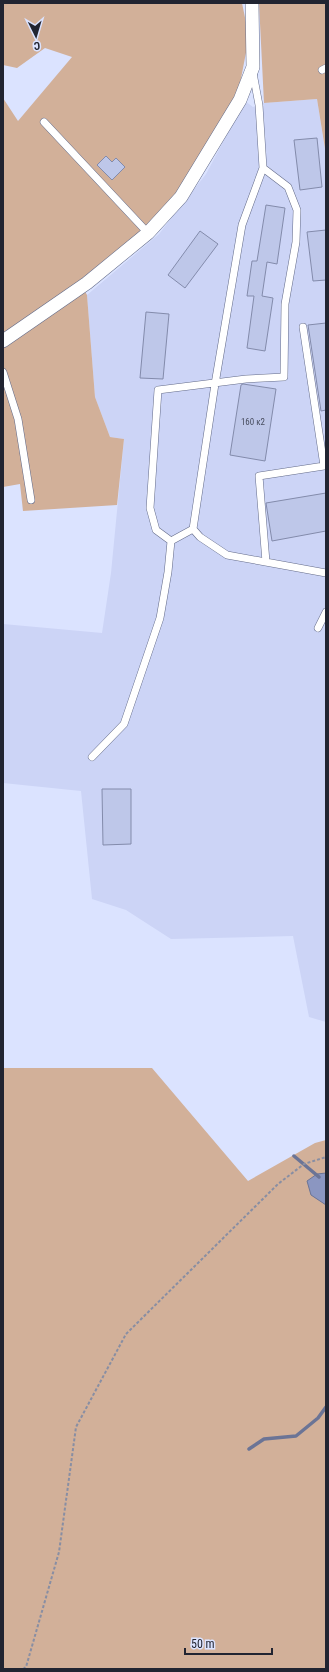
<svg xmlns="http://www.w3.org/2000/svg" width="329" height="1672" viewBox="0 0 329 1672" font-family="'Roboto Condensed',sans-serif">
	<rect width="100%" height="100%" fill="#dbe3ff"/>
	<!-- built -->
	<path fill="#ccd4f6" d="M317,99L326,156V1022L309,1017L293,936L171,939L126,910L92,899L81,791L3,783V624L102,633L111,573L124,439L110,437L95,397L87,295L159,234L206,174L245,101L253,107L264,103Z"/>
	<!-- green -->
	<path fill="#d2b099" d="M3,3H242L249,37L238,94L178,194L143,233L79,281L87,295L95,397L110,437L124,439L117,505L23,511L20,484L3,487V98L18,121L72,57L45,48L17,68L3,65Z
		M259,3H326V155L317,99L264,103Z
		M3,1068H152L248,1181L315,1143L326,1140V1669H3Z"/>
	<!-- water -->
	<path fill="#8b96c1" stroke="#6b7496" d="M326,1173V1205L311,1195L307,1181L317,1174Z"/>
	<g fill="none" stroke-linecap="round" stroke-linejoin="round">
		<!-- stream -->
		<path stroke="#6b7496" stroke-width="3.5" d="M294,1156L319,1177
			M249,1449L264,1439L296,1436L318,1418L326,1407"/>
	</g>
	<!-- building -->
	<path fill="#bec7e9" stroke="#838bab" d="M317,138L322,187L300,190L294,140Z
		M106,156L112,162L116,158L125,167L112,180L97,165Z
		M266,205L285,208L277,264L267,262L262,296L273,298L265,351L247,348L254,296H247L252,261H257Z
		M326,230V280L313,281L307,232Z
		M200,231L218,244L185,288L168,275Z
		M146,312L169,314L163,379L140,378Z
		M326,323V410L321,411L308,325Z
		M243,384L276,389L265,461L230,455L241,385Z
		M326,493V531L272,541L266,503Z
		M102,789H131V844L103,845Z"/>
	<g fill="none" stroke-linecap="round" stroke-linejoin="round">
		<defs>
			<path id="lane" d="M322,70L326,68
				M253,73L259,105L263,168L242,225L215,384L193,529L200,537L227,555L326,573
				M44,122L148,233
				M3,372L18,419L31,500
				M171,541L156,530L150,508L158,390L246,379L284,377L285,304L296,242L297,210L288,187L263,168
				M266,562L259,476L324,466L303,327
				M318,628L326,612
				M92,757L124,724L160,618L168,572L171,541L193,529"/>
			<path id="street" d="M3,341L87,283L148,233L181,197L240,100L253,67L252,3"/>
		</defs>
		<!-- lane casing -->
		<use href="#lane" stroke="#636b89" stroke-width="8"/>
		<!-- street casing -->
		<use href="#street" stroke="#636b89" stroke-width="14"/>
		<!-- path -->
		<path stroke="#888ea3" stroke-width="2" stroke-dasharray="3 2" stroke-linecap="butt" d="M23,1669L26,1667L59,1552L76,1427L126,1334L278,1184L304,1164L326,1157"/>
		<!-- lane -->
		<use href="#lane" stroke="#fff" stroke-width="7"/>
		<!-- street -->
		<use href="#street" stroke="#fff" stroke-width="13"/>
	</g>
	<g text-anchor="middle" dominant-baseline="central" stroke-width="3" stroke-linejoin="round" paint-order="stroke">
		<!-- number labels -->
		<g font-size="9" fill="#484d5f">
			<text x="253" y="422">160 к2</text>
		</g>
	</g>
	<!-- border -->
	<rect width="329" height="1672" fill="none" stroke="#212431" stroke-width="8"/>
	<!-- north arrow -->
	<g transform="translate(36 36) rotate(175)" stroke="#dbe3ff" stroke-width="3" paint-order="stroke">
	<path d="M0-3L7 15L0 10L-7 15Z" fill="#212431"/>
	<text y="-6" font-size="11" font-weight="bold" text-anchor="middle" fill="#212431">С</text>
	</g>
	<!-- scale -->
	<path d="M185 1648v6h87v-6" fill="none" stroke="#212431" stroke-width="2"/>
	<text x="191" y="1648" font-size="12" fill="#212431" stroke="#dbe3ff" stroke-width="3" paint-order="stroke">50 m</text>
</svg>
